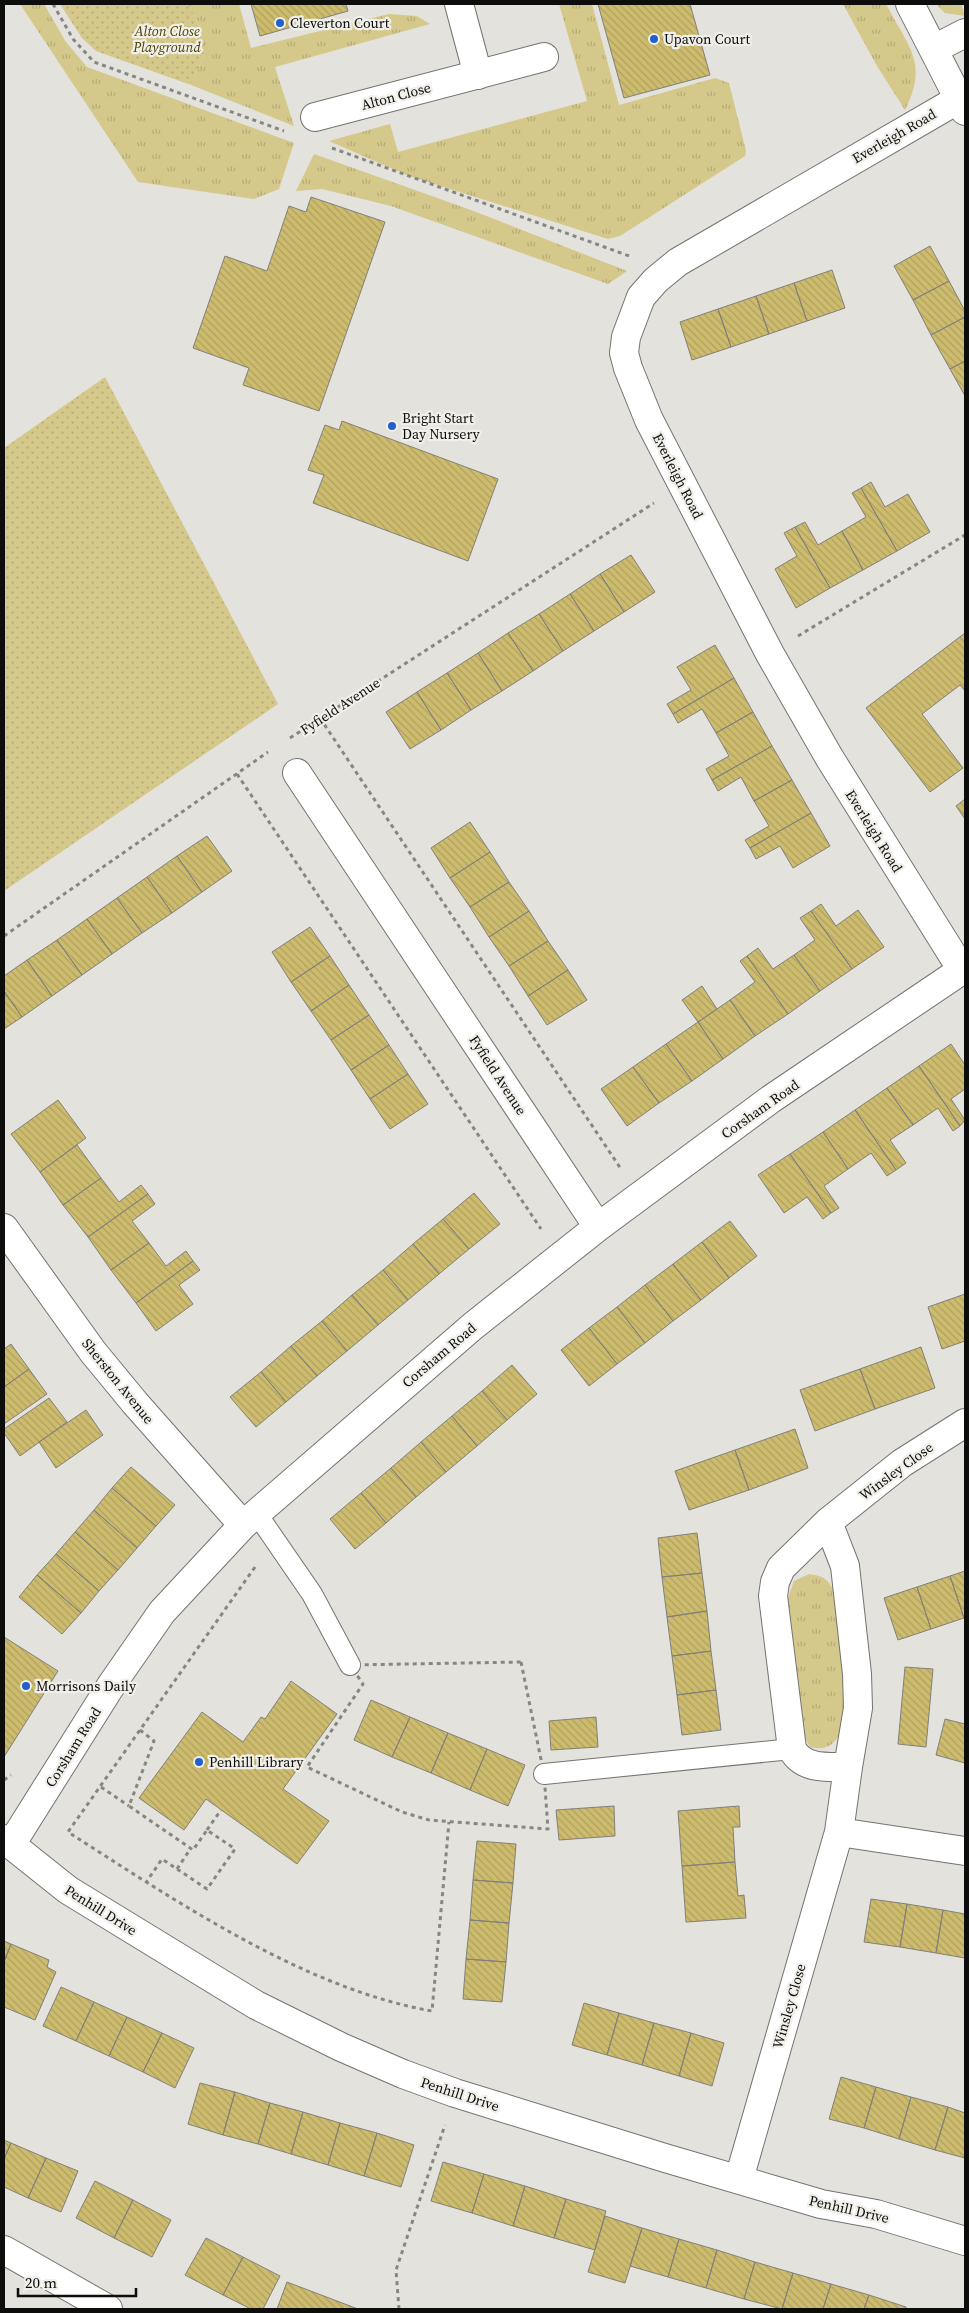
<svg xmlns="http://www.w3.org/2000/svg" width="969" height="2313" viewBox="0 0 969 2313" font-family="'Source Serif 4',serif">
	<defs>
		<pattern id="grass-tufts" width="24" height="20" patternUnits="userSpaceOnUse" patternTransform="scale(1.25)"><rect width="24" height="20" fill="#d5c88b"/><path d="M3 7l-1-3M5 7V3M7 7l1-3M15 17l-1-3M17 17v-4M19 17l1-3" fill="none" stroke="#b6ab77"/></pattern>
		<pattern id="park-dots" width="8" height="8" patternUnits="userSpaceOnUse" patternTransform="scale(1.25)"><rect width="8" height="8" fill="#d5c88b"/><path d="M2 2h.1M6 6h.1" fill="none" stroke="#b6ab77" stroke-width="1.8" stroke-linecap="round"/></pattern>
		<pattern id="building-back-hatch" width="6" height="6" patternUnits="userSpaceOnUse" patternTransform="scale(1.25)"><rect width="6" height="6" fill="#cdbc6e"/><path d="M-1 5l2 2M0 0l6 6M5-1l2 2" fill="none" stroke="#afa05e"/></pattern>
	</defs>
	<rect width="100%" height="100%" fill="#e3e2dc"/>
	<!-- grass -->
	<path fill="url(#grass-tufts)" d="M20,4H44L66,42L87,67L294,143L279,189L254,199L138,182Z
		M188,4H239L251,48L389,14L417,16L430,24L275,67L294,126L191,85L204,55L201,28Z
		M559,4H592L619,105L715,78L729,83L746,151L745,156L620,236L608,239L409,176L329,141L390,124L398,152L587,101Z
		M843,4H886C908,47 929,62 905,110L877,66Z
		M936,4H961L965,16L945,13Z
		M314,154L471,210L627,271L608,284L391,206L322,189L296,191Z
		M809,1574C816,1575 824,1576 829,1583C841,1599 839,1627 841,1647C843,1671 859,1760 810,1747L804,1736L787,1601L794,1581Z"/>
	<!-- park -->
	<path fill="url(#park-dots)" d="M60,4H188L201,28L204,55L191,85L96,51L82,38Z
		M105,377L278,704L4,891V448Z"/>
	<!-- building -->
	<path fill="url(#building-back-hatch)" stroke="#81807a" d="M251,4H346L348,11L260,36Z
		M598,4H690L710,75L624,98Z
		M311,197L385,222L319,411L243,385L249,368L193,348L225,256L267,271L289,206L306,212Z
		M930,246L949,281L913,300L894,266Z
		M832,270L845,308L807,321L794,283Z
		M949,281L965,311V317L931,335L913,300Z
		M794,283L807,321L769,334L756,296Z
		M756,296L769,334L731,347L718,309Z
		M718,309L731,347L692,360L680,322Z
		M965,317V361L950,369L931,335Z
		M965,361V396L950,369Z
		M342,421L498,479L468,561L313,503L324,475L308,470L325,425L339,430Z
		M871,482L885,507L908,494L930,532L897,551L861,488Z
		M861,488L897,551L863,570L842,531L866,517L852,493Z
		M805,522L818,545L842,531L863,570L830,588L795,527Z
		M795,527L830,588L796,608L775,569L797,556L784,533Z
		M631,555L655,592L624,612L600,574Z
		M600,574L624,612L594,631L570,594Z
		M570,594L594,631L563,651L539,614Z
		M539,614L563,651L533,671L508,633Z
		M508,633L533,671L502,691L478,653Z
		M965,633V691L960,685L922,714L963,768L930,792L866,708Z
		M715,645L734,678L673,714L667,704L691,690L677,667Z
		M478,653L502,691L471,710L447,673Z
		M447,673L471,710L441,730L417,692Z
		M734,678L753,712L716,733L702,709L678,723L673,714Z
		M417,692L441,730L410,749L386,712Z
		M753,712L772,746L712,780L706,769L729,756L716,733Z
		M772,746L792,780L754,801L741,777L718,791L712,780Z
		M792,780L811,813L750,848L745,840L769,826L754,801Z
		M965,799V819L956,806Z
		M811,813L830,846L793,868L780,846L756,859L750,848Z
		M470,822L490,852L450,878L431,848Z
		M207,836L232,871L202,892L177,856Z
		M490,852L509,882L470,907L450,878Z
		M177,856L202,892L172,913L147,877Z
		M147,877L172,913L142,933L117,898Z
		M509,882L529,911L489,937L470,907Z
		M117,898L142,933L112,954L87,919Z
		M821,904L836,926L858,910L884,947L852,969L811,911Z
		M529,911L548,941L509,966L489,937Z
		M811,911L852,969L820,991L794,955L815,940L800,918Z
		M87,919L112,954L82,975L57,940Z
		M310,927L330,956L291,982L272,952Z
		M57,940L82,975L52,996L27,960Z
		M548,941L568,970L528,996L509,966Z
		M758,948L773,969L794,955L820,991L788,1014L747,956Z
		M330,956L349,985L311,1011L291,982Z
		M747,956L788,1014L755,1036L730,1000L755,982L740,961Z
		M27,960L52,996L22,1017L4,991V976Z
		M568,970L587,1000L547,1025L528,996Z
		M349,985L369,1015L331,1040L311,1011Z
		M702,986L717,1009L698,1022L682,1000Z
		M4,991L22,1017L4,1029Z
		M730,1000L755,1036L723,1059L698,1022Z
		M369,1015L389,1045L351,1070L331,1040Z
		M698,1022L723,1059L692,1081L666,1044Z
		M666,1044L692,1081L659,1103L633,1067Z
		M951,1044L965,1065V1089L951,1099L965,1120L960,1126L919,1066Z
		M389,1045L408,1074L370,1099L351,1070Z
		M919,1066L960,1126L953,1131L938,1108L913,1125L887,1088Z
		M633,1067L659,1103L627,1126L601,1089Z
		M408,1074L428,1104L390,1129L370,1099Z
		M887,1088L913,1125L890,1140L906,1163L896,1170L855,1110Z
		M58,1100L86,1138L40,1172L11,1134Z
		M855,1110L896,1170L887,1176L871,1153L848,1169L823,1132Z
		M823,1132L848,1169L824,1186L839,1208L831,1213L790,1154Z
		M77,1145L101,1178L63,1205L40,1172Z
		M790,1154L831,1213L823,1219L807,1197L784,1213L758,1175Z
		M101,1178L119,1202L141,1185L148,1194L88,1237L63,1205Z
		M474,1193L500,1224L469,1249L443,1219Z
		M148,1194L155,1204L132,1221L149,1243L111,1270L88,1237Z
		M443,1219L469,1249L439,1274L413,1244Z
		M730,1221L757,1256L729,1278L702,1242Z
		M702,1242L729,1278L701,1300L673,1264Z
		M149,1243L166,1266L186,1251L193,1261L136,1303L111,1270Z
		M413,1244L439,1274L408,1300L383,1270Z
		M193,1261L200,1270L179,1285L193,1304L156,1331L136,1303Z
		M673,1264L701,1300L673,1321L645,1285Z
		M383,1270L408,1300L378,1325L352,1295Z
		M645,1285L673,1321L645,1343L617,1307Z
		M965,1294V1341L942,1349L928,1307Z
		M352,1295L378,1325L347,1351L322,1321Z
		M617,1307L645,1343L617,1364L589,1328Z
		M322,1321L347,1351L317,1376L291,1346Z
		M589,1328L617,1364L589,1386L561,1350Z
		M11,1344L29,1369L4,1387V1349Z
		M291,1346L317,1376L286,1402L261,1372Z
		M921,1347L935,1388L875,1409L860,1369Z
		M512,1365L537,1394L507,1420L482,1391Z
		M29,1369L47,1394L4,1424V1387Z
		M860,1369L875,1409L815,1431L800,1390Z
		M261,1372L286,1402L256,1427L230,1397Z
		M482,1391L507,1420L477,1446L452,1416Z
		M49,1398L67,1422L20,1456L4,1433V1429Z
		M86,1410L103,1435L56,1468L39,1442Z
		M452,1416L477,1446L446,1472L421,1442Z
		M795,1429L808,1468L749,1490L735,1450Z
		M421,1442L446,1472L416,1497L391,1468Z
		M735,1450L749,1490L689,1510L675,1471Z
		M131,1467L175,1505L156,1526L112,1488Z
		M391,1468L416,1497L386,1523L361,1493Z
		M112,1488L156,1526L137,1548L94,1510Z
		M361,1493L386,1523L355,1549L330,1519Z
		M94,1510L137,1548L118,1570L75,1532Z
		M75,1532L118,1570L99,1591L56,1554Z
		M697,1533L702,1573L662,1577L658,1538Z
		M56,1554L99,1591L81,1613L37,1575Z
		M965,1571V1618H964L950,1576Z
		M702,1573L707,1611L667,1617L662,1577Z
		M37,1575L81,1613L62,1634L19,1597Z
		M950,1576L964,1618L931,1629L917,1587Z
		M917,1587L931,1629L898,1640L884,1598Z
		M707,1611L711,1651L672,1656L667,1617Z
		M4,1637L58,1671L4,1757Z
		M711,1651L716,1690L677,1695L672,1656Z
		M905,1667L933,1669L926,1747L898,1744Z
		M291,1681L337,1714L283,1789L329,1821L297,1864L206,1799L184,1830L139,1798L202,1712L243,1742L261,1717L265,1719Z
		M716,1690L721,1730L682,1735L677,1695Z
		M371,1700L410,1717L392,1757L354,1740Z
		M410,1717L448,1733L431,1773L392,1757Z
		M596,1717L598,1747L551,1750L549,1721Z
		M945,1719L965,1724V1763L936,1755Z
		M448,1733L487,1749L470,1790L431,1773Z
		M487,1749L525,1765L508,1806L470,1790Z
		M614,1806L615,1836L559,1840L556,1810Z
		M739,1806L740,1827H733L735,1862L682,1866L678,1811Z
		M477,1841L516,1844L513,1883L473,1880Z
		M735,1862L738,1896L744,1895L746,1918L686,1922L682,1866Z
		M473,1880L513,1883L509,1923L470,1920Z
		M871,1899L907,1904L900,1947L864,1942Z
		M907,1904L943,1910L936,1953L900,1947Z
		M943,1910L965,1914V1958L936,1953Z
		M470,1920L509,1923L506,1962L466,1959Z
		M4,1941L11,1944L4,1962Z
		M11,1944L49,1960L47,1967L56,1972L35,2020L4,2007V1962Z
		M466,1959L506,1962L502,2002L463,1999Z
		M61,1987L94,2002L76,2041L43,2026Z
		M94,2002L127,2017L109,2056L76,2041Z
		M584,2003L619,2013L607,2055L572,2045Z
		M619,2013L654,2023L642,2065L607,2055Z
		M127,2017L162,2033L143,2072L109,2056Z
		M654,2023L691,2033L679,2076L642,2065Z
		M162,2033L194,2048L175,2088L143,2072Z
		M691,2033L724,2043L712,2086L679,2076Z
		M841,2077L876,2087L864,2128L829,2119Z
		M200,2083L235,2092L223,2135L188,2124Z
		M876,2087L911,2097L899,2139L864,2128Z
		M235,2092L270,2103L258,2144L223,2135Z
		M911,2097L948,2107L935,2150L899,2139Z
		M270,2103L303,2112L291,2154L258,2144Z
		M948,2107L965,2113V2158L935,2150Z
		M303,2112L340,2123L328,2165L291,2154Z
		M340,2123L377,2133L364,2176L328,2165Z
		M377,2133L414,2145L401,2187L364,2176Z
		M4,2140L11,2143L4,2159Z
		M11,2143L46,2158L28,2198L4,2187V2159Z
		M46,2158L78,2171L61,2212L28,2198Z
		M443,2162L484,2174L472,2213L431,2201Z
		M484,2174L525,2186L513,2226L472,2213Z
		M95,2181L133,2200L114,2238L76,2218Z
		M525,2186L566,2199L554,2238L513,2226Z
		M566,2199L606,2211L595,2250L554,2238Z
		M133,2200L171,2220L152,2257L114,2238Z
		M605,2216L642,2228L625,2283L588,2272Z
		M642,2228L679,2239L668,2277L630,2266Z
		M206,2238L243,2257L223,2295L185,2275Z
		M679,2239L717,2250L706,2288L668,2277Z
		M717,2250L755,2262L744,2299L706,2288Z
		M243,2257L280,2276L263,2309H251L223,2295Z
		M755,2262L793,2273L782,2309L744,2299Z
		M793,2273L831,2284L823,2309H782Z
		M287,2282L358,2309H277Z
		M831,2284L869,2295L864,2309H823Z
		M869,2295L906,2307V2309H864Z"/>
	<g fill="none" stroke-linecap="round" stroke-linejoin="round">
		<defs>
			<path id="lane" d="M257,1514L312,1594L350,1665
				M544,1774L792,1749"/>
			<path id="street" d="M459,4L478,75
				M910,4L965,111
				M934,49L965,33
				M959,99L678,262L656,280L641,297L626,337L624,353L628,368L649,420L770,654L829,757L962,970
				M315,117L544,57
				M297,773L598,1227
				M4,1228L93,1352L135,1403L243,1525
				M828,1522L845,1566L857,1674L858,1708L848,1767
				M839,1832L965,1851
				M4,1839L68,1890L256,2005L341,2047L403,2074L455,2093L665,2158L821,2204L876,2214L965,2241
				M12,1843L112,1684L162,1612L243,1525L473,1326L598,1227L771,1099L965,968
				M739,2179L839,1832L848,1767C828,1767 803,1770 792,1749L773,1596L775,1582L781,1568L828,1522L902,1463L965,1423
				M4,2250L108,2309"/>
		</defs>
		<!-- lane casing -->
		<use href="#lane" stroke="#75736e" stroke-width="22"/>
		<!-- street casing -->
		<use href="#street" stroke="#75736e" stroke-width="30"/>
		<!-- path -->
		<path stroke="#878682" stroke-width="3" stroke-dasharray="4 4" stroke-linecap="butt" d="M53,4L73,39L94,62L284,131
			M332,148L632,257
			M798,636L965,535
			M320,718L621,1169
			M290,738L654,503
			M237,774L541,1229
			M4,936L268,752
			M255,1567L68,1832C176,1901 305,1989 432,2011L449,1822
			M521,1662L544,1774L548,1829L429,1820L402,1812L307,1767L363,1684L350,1665Z
			M140,1730L154,1741L129,1806L193,1850L207,1830L235,1849L207,1889L162,1859L147,1881
			M4,1780L11,1775
			M101,1787L129,1806
			M207,1830L221,1810
			M177,1869L191,1848
			M399,2309L396,2270L445,2125"/>
		<!-- lane -->
		<use href="#lane" stroke="#fff" stroke-width="20"/>
		<!-- street -->
		<use href="#street" stroke="#fff" stroke-width="28"/>
	</g>
	<!-- markers -->
	<g fill="#2360cc" stroke="#f1efe9" stroke-width="2">
		<circle cx="280" cy="23" r="5"/>
		<circle cx="654" cy="39" r="5"/>
		<circle cx="392" cy="426" r="5"/>
		<circle cx="26" cy="1686" r="5"/>
		<circle cx="199" cy="1762" r="5"/>
	</g>
	<g text-anchor="middle" dominant-baseline="central" stroke-width="4.5" stroke-linejoin="round" paint-order="stroke">
		<!-- poi labels -->
		<g font-size="14" fill="#0d0d0b" stroke="#f1efe9" text-anchor="start">
			<text x="290" y="23">Cleverton Court</text>
			<text x="664" y="39">Upavon Court</text>
			<text x="402" y="418">Bright Start<tspan x="402" dy="16">Day Nursery</tspan></text>
			<text x="36" y="1686">Morrisons Daily</text>
			<text x="209" y="1762">Penhill Library</text>
		</g>
		<!-- park labels -->
		<g font-size="14" font-style="italic" fill="#4b3f00" stroke="#f1efe9">
			<text x="167" y="31">Alton Close<tspan x="167" dy="16">Playground</tspan></text>
		</g>
		<!-- street labels -->
		<g font-size="14" fill="#0d0d0b" stroke="#f1efe9">
			<text transform="translate(396 96) rotate(-15)">Alton Close</text>
			<text transform="translate(894 136) rotate(-30)">Everleigh Road</text>
			<text transform="translate(678 476) rotate(63)">Everleigh Road</text>
			<text transform="translate(340 706) rotate(-33)">Fyfield Avenue</text>
			<text transform="translate(874 831) rotate(58)">Everleigh Road</text>
			<text transform="translate(498 1075) rotate(57)">Fyfield Avenue</text>
			<text transform="translate(760 1109) rotate(-35)">Corsham Road</text>
			<text transform="translate(439 1355) rotate(-40)">Corsham Road</text>
			<text transform="translate(118 1381) rotate(51)">Sherston Avenue</text>
			<text transform="translate(896 1471) rotate(-36)">Winsley Close</text>
			<text transform="translate(73 1747) rotate(-58)">Corsham Road</text>
			<text transform="translate(101 1910) rotate(32)">Penhill Drive</text>
			<text transform="translate(789 2006) rotate(-74)">Winsley Close</text>
			<text transform="translate(460 2094) rotate(18)">Penhill Drive</text>
			<text transform="translate(849 2209) rotate(13)">Penhill Drive</text>
		</g>
	</g>
	<!-- border -->
	<rect width="969" height="2313" fill="none" stroke="#0d0d0b" stroke-width="10"/>
	<!-- scale -->
	<path d="M18 2288v8h118v-8" fill="none" stroke="#0d0d0b" stroke-width="2.5"/>
	<text x="25" y="2288" font-size="15" fill="#0d0d0b" stroke="#f1efe9" stroke-width="4" paint-order="stroke">20 m</text>
</svg>
